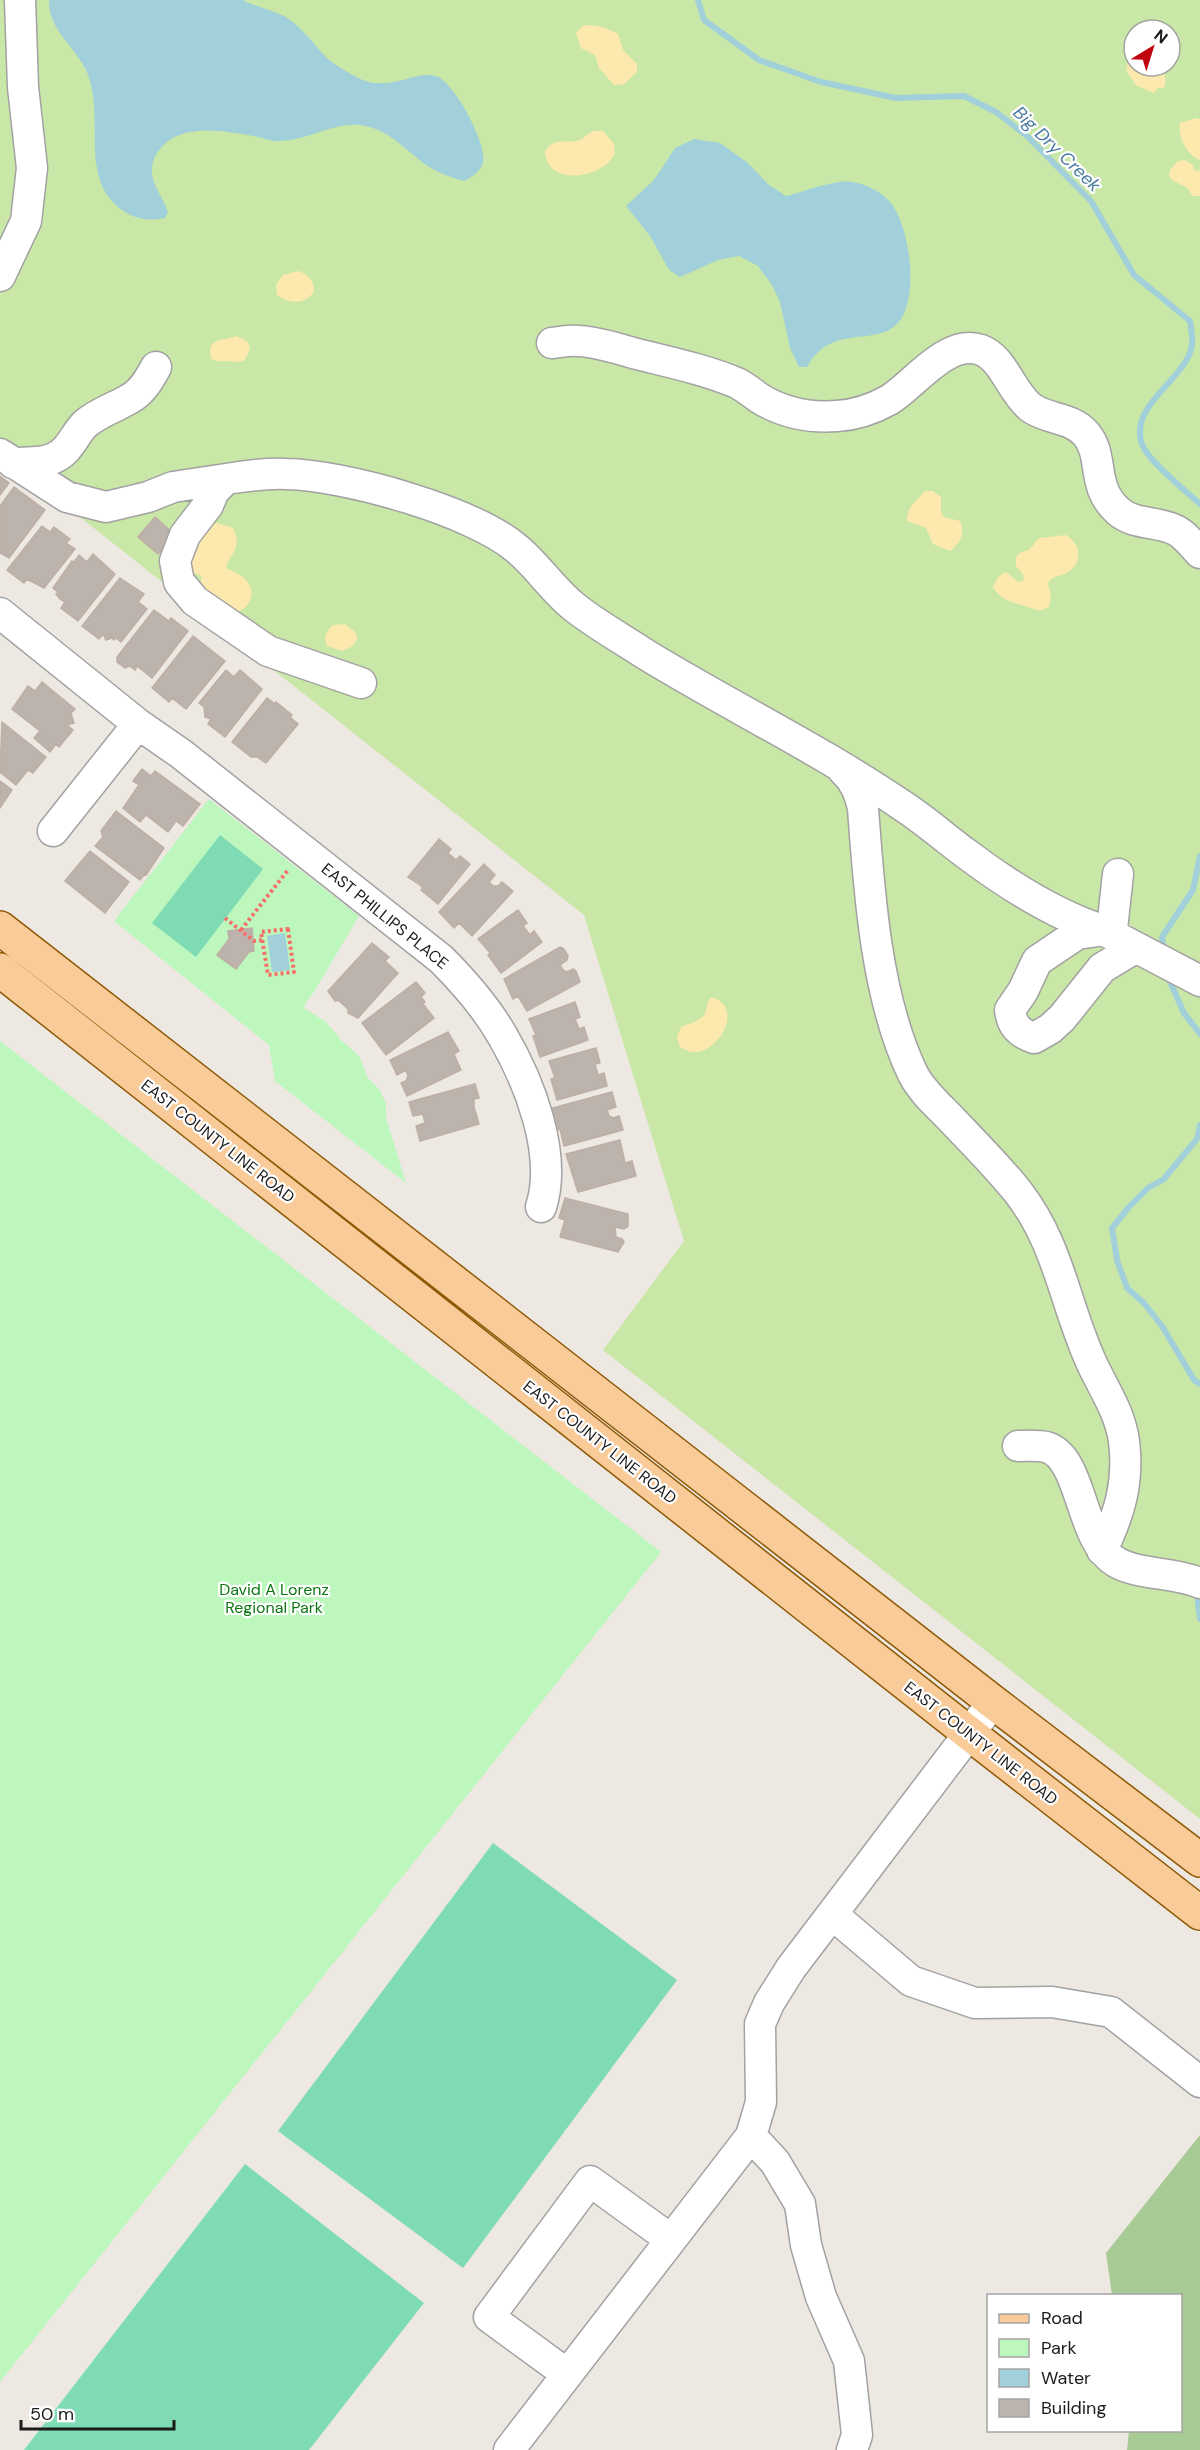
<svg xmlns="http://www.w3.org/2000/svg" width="1200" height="2450" viewBox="0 0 1200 2450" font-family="'DM Sans',sans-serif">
	<rect width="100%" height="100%" fill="#ede8e1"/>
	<!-- grass -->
	<path fill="#c9e7a6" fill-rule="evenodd" d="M0,0H1200V1819L603,1350L684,1241L584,915L0,454ZM1134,30H1170V66H1134Z"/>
	<!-- forest -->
	<path fill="#a8cb96" d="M1200,2135V2450H1127L1129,2431L1180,2430V2296L1112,2295L1106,2253Z"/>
	<!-- sand -->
	<path fill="#fde9ae" d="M590,25L603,27L618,34L623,50L637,64V72L624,84L614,85L599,68L595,55L581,48L576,33L582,26Z
		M1134,59V66H1159C1165,72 1167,79 1164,88H1158L1154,93L1136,85L1126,70L1128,63Z
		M1197,118L1200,119V160C1188,156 1177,136 1180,123Z
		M593,131H603L614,144L615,153C604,178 548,188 545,152C552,138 562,143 576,141C582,140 588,134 593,131Z
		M1184,160L1193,165L1194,170L1200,171V196H1193L1187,188L1172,180L1169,175L1170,170L1178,161Z
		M299,271C310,276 314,281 314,292C304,305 289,304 277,295L276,285L283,275Z
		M236,336L247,341L250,347C244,368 241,361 225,361C219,361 217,362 211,359C206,336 222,342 236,336Z
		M925,491H933L941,497V512L944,517L960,521C965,533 961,543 950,551L933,544L926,528L907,521C907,506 916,502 925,491Z
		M217,523L233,528C243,549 231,550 226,568C233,572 240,573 246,580C259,594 247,613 230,614L200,586L202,576L194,573L189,567L192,547L199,543L210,525Z
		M1066,535C1083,546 1083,565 1064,574C1057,577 1053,576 1048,583L1051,596L1049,607L1040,611C1023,604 1002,604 993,587L998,577L1006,572L1018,582L1024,580L1023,574L1016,566V557L1021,552L1029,550L1039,538Z
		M345,624L356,633L357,639L353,646L342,651L327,646C323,636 326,632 333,625Z
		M711,997C745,1006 720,1053 693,1052C689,1052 684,1049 680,1047L677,1037L681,1027C689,1023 703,1021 706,1011C708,1005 706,1003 711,997Z"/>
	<!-- park -->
	<path fill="#bdf7be" d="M209,799L359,916L314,992L306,1002L304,1008L326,1022L341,1040L360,1057L367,1077L380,1090L386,1104V1118L406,1183L275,1081L269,1045L114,921Z
		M0,1041L661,1552L0,2382Z"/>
	<!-- pitch -->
	<path fill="#7fdbb3" d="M220,835L263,869L196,957L152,923Z
		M493,1843L677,1980L463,2268L278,2131Z
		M245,2164L424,2303L309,2450H24Z"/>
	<!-- water -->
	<path fill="#a1d0da" d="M49,0H243C257,8 275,10 289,19C304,30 314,45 327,58C336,66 348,72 358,78C391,94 416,68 438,77C455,84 488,145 483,163C479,173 473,176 464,181C450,177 438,173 426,165C407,151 393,134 370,127C338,118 312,140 281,141C273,142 263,138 254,136C224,131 182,122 160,149C154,156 151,165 152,174C154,188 164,199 168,212L165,218C148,221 137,220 122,210C76,176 108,114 85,68C73,45 48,28 49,0Z
		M694,139L720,143L748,163L769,185L786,196C804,192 835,179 853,182C866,184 881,192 889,201C910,223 920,299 898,323C875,348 832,322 807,367H799L790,348L780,302L772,285L758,266L739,256L718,260L680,277L669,270L650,236L626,206L654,180L675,148Z
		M285,933L290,970L272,972L267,936Z"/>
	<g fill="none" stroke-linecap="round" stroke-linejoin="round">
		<!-- stream -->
		<path stroke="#a1d0da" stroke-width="6" d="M698,0L704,20L759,60L821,82L896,98L964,96L996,112L1027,136L1091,201L1134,275L1190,321C1191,329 1193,337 1192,344C1189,378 1128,404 1142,444C1148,461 1186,491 1200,504
			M1163,946L1162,937L1193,890L1200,856
			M1167,975L1184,1013L1200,1034
			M1200,1125L1197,1139L1164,1179L1148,1188L1129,1207L1112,1228L1117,1260L1127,1288L1143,1302L1162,1326L1194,1380L1200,1384
			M1197,1594L1200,1619"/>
	</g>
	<!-- building -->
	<path fill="#bdb3ad" stroke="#beaea3" stroke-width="1.5" d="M0,476L9,483L0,495Z
		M14,487L45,510L9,558L0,553V506Z
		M155,517L175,535L158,554L138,537Z
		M42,526L50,532L54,527L70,539L66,543L75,549L44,588L27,579L24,583L7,570Z
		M93,554L115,574L78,621L61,608L65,602L60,599L56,594L58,592L53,588L72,561L74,562L79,555L87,562Z
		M120,578L144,594L138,602L147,609L121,642L116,638L114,640L112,638L106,640L103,634L99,639L82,626Z
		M154,610L169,621L171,618L188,631L152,678L137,666L135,670L130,666L125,668L117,662V657Z
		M193,636L225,661L186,709L172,698L169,702L152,688Z
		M226,670L234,677L240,670L262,689L225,737L208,724L211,719L205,717L204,707L199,703Z
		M42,682L75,709L71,713L74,723L67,725L73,730L59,747L56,744L50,752L34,738L40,731L12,709L28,686L35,691Z
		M267,698L275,704L276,702L292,715L290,717L298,724L266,763L257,757H251L232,742Z
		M2,722L46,757L33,773L28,770L16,785L0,772Z
		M142,769L151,776L155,771L200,804L183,826L176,821L168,832L146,815L140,822L123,808L139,785L133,781Z
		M0,781L12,790L0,808Z
		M116,811L164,848L146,875L145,874L140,880L95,846L103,837L101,831Z
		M439,839L451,849L448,853L456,860L460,856L470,864L438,904L421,890L423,888L420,885L408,877Z
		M90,851L129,882L105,913L65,881Z
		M484,864L495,875L489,882L493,886H498L502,882L513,891L472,936L459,923L454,928L439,912Z
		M518,910L527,923L523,926L530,935L534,931L542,942L501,973L488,955L490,953L478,939Z
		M252,928L254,951L249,952L236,969L217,955L229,939L228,931Z
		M372,943L389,957L385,961L398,973L358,1018L348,1013V1009L338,1000L335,1001L328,991Z
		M560,947L564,949L568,956L567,960L560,965L563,970L567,972L573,969L576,971L580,982L527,1011L518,996L513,999L504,979Z
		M416,982L425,993L421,997L425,1002L423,1004L434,1018L386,1055L362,1023Z
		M575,1002L580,1017L575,1019L579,1029L584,1027L588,1040L540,1057L533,1036L536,1035L529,1019Z
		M448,1032L459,1051L454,1054L461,1070L407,1096L401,1083L406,1081L408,1076L406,1070L397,1075L390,1060Z
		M596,1048L600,1063L595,1064L598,1075L604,1073L607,1086L557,1100L551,1079L555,1078L549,1061Z
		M475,1084L479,1098L474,1099V1107L479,1124L420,1141L416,1126L425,1123L423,1114L413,1116L409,1102Z
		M612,1092L616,1107L607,1110L609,1116L613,1118L619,1116L623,1130L564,1146L560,1129L554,1131L549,1109Z
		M620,1140L625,1163L632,1161L636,1176L578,1192L566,1154Z
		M565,1198L628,1214V1226L624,1229L615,1227L616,1237L622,1239L624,1242L618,1252L560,1237L565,1220L559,1218Z"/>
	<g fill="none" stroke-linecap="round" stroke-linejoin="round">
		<defs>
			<path id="minor" d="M0,276L26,221L32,168L23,87L20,0
				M552,343C561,342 570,340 579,341C600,342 621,350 641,355C673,363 706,370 737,383C745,387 752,393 759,398C783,413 810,418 837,416C856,415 873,409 889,400C914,385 947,338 981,350C1003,358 1011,391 1030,407C1047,420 1072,417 1086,434C1105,456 1090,486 1118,511C1134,525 1155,521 1173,529C1184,533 1192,545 1200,553
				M0,454L67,497L106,507L148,497L173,487L226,479
				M13,463C26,462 42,464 54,458C70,451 74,435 85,424C100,411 118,407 134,396C144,389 150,378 156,367
				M0,613L138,724L180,753L441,959C464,982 486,1007 502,1035C529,1081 558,1154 541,1207
				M361,683L268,651L195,601L179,582L175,561L185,535L208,505L214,491L226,479C246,476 266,473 286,474C345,475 472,511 516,548C537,565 552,589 573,606C595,624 621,638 645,654C730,706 821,750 903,806C926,821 946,839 968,855C1008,885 1057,916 1105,931L1200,981
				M843,770C855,781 859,792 863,808C869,891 876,998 913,1074C922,1092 940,1107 954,1122C976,1145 998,1167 1018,1192C1060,1246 1065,1307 1093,1366C1105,1391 1120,1413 1124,1441C1129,1482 1120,1513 1102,1550
				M53,831L138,724
				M1118,874L1112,929L1077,934L1037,961L1023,991L1010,1010C1012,1026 1019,1033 1034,1038L1050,1029L1062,1018L1102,968L1135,948
				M1018,1446C1027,1446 1037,1445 1046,1447C1083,1457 1079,1540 1116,1562C1138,1575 1174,1572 1200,1583
				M833,1915L911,1981L975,2003L1052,2002L1111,2012L1200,2082
				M751,2136L775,2162L800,2204L806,2245L821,2297L849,2361L857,2435L852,2450
				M567,2374L489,2317L590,2181L670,2239
				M509,2450L751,2136L761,2102L760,2024L769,2003L791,1968L993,1702"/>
			<path id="major" d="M0,928L993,1702L1200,1860
				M0,970L970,1734L1200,1913"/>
		</defs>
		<!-- minor casing -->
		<use href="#minor" stroke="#a2a2a2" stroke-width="33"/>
		<!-- major casing -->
		<use href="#major" stroke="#8e5904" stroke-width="36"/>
		<!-- path -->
		<path stroke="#f66f68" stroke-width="4" stroke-dasharray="3 3" stroke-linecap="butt" d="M225,918L254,941L262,940
			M288,929L294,972L268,975L261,932Z
			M241,930L288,870"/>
		<!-- minor -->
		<use href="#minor" stroke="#fff" stroke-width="30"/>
		<!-- major -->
		<use href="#major" stroke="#f9cb99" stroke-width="33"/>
	</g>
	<g text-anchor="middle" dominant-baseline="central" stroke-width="4.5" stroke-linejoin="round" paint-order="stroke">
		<!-- street labels -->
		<g font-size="16" fill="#1b1b1b" stroke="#fff">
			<text transform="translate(385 916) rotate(39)">EAST PHILLIPS PLACE</text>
			<text transform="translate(218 1141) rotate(38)">EAST COUNTY LINE ROAD</text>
			<text transform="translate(600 1442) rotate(38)">EAST COUNTY LINE ROAD</text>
			<text transform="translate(981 1743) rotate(38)">EAST COUNTY LINE ROAD</text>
		</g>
		<!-- park labels -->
		<g font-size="16" fill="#0d7511" stroke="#fff">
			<text x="274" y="1589">David A Lorenz<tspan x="274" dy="18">Regional Park</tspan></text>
		</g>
		<!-- water labels -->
		<g font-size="18" font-style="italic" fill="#4879a0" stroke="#fff">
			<text transform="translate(1057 149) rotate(44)">Big Dry Creek</text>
		</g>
	</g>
	<!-- legend -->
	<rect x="987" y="2294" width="195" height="138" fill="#ffffff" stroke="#a4a4a4" stroke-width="1.5"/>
	<rect x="999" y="2314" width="30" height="9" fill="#f9cb99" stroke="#a4a4a4" stroke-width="1.5"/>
	<text x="1041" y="2324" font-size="18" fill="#1b1b1b">Road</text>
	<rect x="999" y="2339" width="30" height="18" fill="#bdf7be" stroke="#a4a4a4" stroke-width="1.5"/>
	<text x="1041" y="2354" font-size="18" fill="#1b1b1b">Park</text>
	<rect x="999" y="2369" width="30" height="18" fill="#a1d0da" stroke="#a4a4a4" stroke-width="1.5"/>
	<text x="1041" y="2384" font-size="18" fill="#1b1b1b">Water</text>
	<rect x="999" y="2399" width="30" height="18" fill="#bdb3ad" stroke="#a4a4a4" stroke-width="1.5"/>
	<text x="1041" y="2414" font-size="18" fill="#1b1b1b">Building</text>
	<!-- north arrow -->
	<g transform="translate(1152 48) rotate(38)"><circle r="28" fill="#ffffff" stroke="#a4a4a4" stroke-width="1.5"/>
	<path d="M0-4.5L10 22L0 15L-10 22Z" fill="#c1050f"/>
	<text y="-9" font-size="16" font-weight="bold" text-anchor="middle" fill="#1b1b1b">N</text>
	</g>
	<!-- scale -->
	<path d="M21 2420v9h153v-9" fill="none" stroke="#1b1b1b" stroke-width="3"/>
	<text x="30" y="2420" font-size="18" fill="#1b1b1b" stroke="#ffffff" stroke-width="4.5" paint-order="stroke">50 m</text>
</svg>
